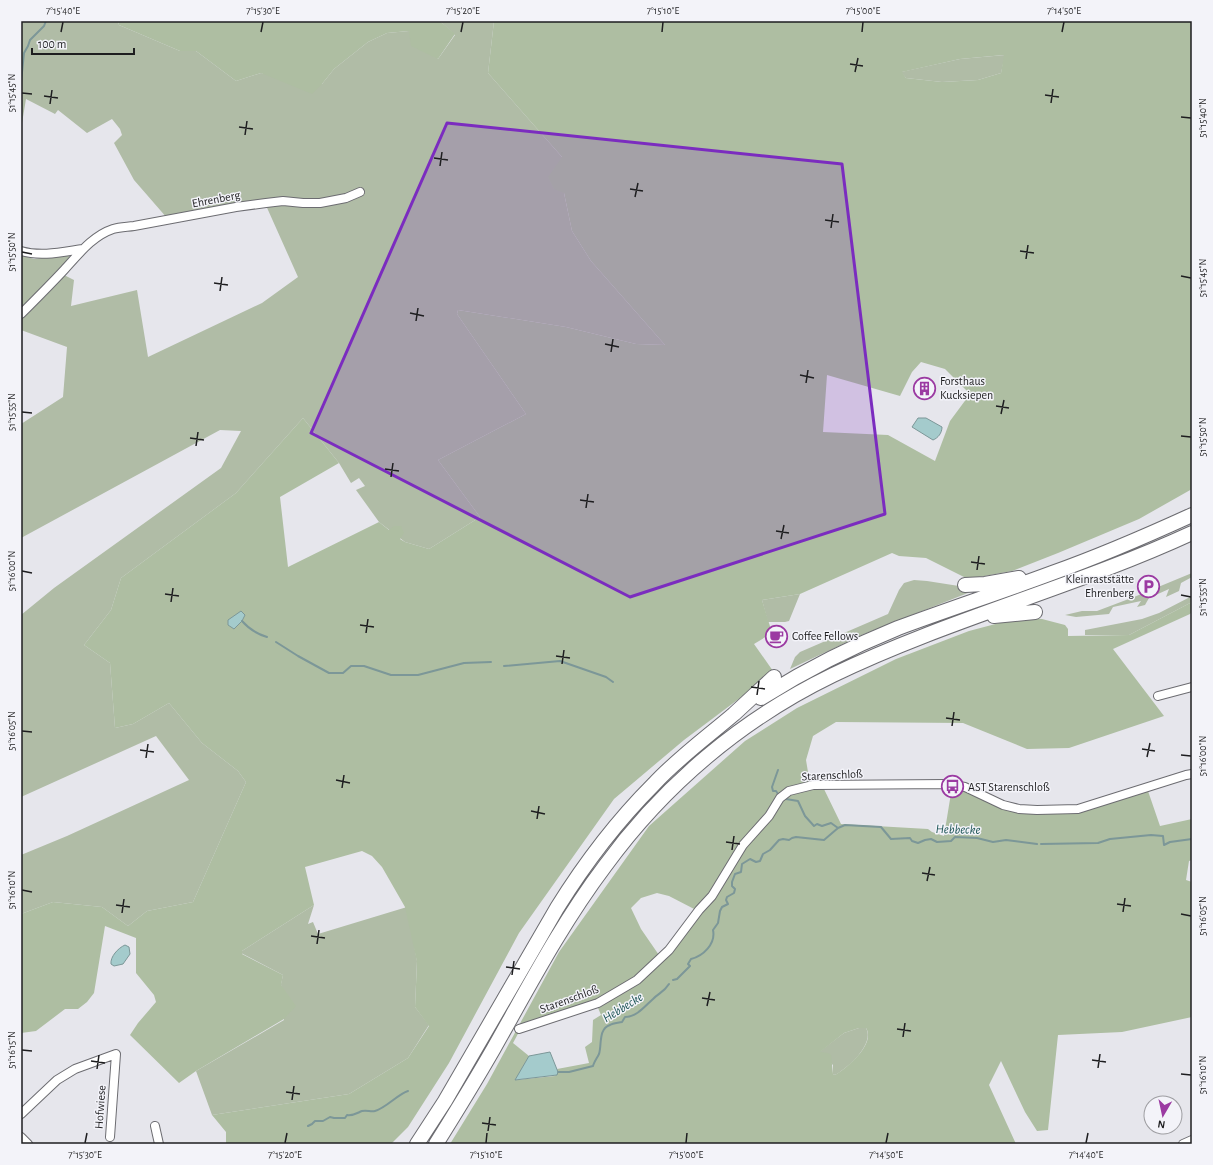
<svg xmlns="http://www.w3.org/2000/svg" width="1213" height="1165" viewBox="0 0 1213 1165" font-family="'Alegreya Sans',sans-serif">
	<rect width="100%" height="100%" fill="#e6e6ec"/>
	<!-- green -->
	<path fill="#b0bca6" d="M21,21H118L119,25L180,51H196L236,81L261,73L322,84L334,69L368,42L387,33L409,31L438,59L455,35L440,21H494L488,73L562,157L564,193L572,231L591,261L665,345L636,344L566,327L458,310L457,314L526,414L438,460L480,517L429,549L405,542L379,522L356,490L365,486L359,478L351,483L339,463L303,418L236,493L121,578L111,610L84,645L110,663L115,728L133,724L169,703L202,743L238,771L246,782L193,902L147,911L128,926L102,907L53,902L21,914V855L67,836L189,780L156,736L21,797V615L54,588L221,468L241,431L220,430L21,538V424L63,397L67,347L21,330V320L64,275L74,280L71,306L137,290L148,357L262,303L298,277L264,201L167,218L134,180L114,143L122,135L120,129L112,119L87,133L58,110L55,114L26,99L21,129Z
		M1005,55L1001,73L978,80L942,82L906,78L901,72L960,59Z
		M68,254L70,258L21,311V255L34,259Z
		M1192,573V577L1181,583L1179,591L1166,597L1169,589L1149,598L1145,605L1137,607L1141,601L1113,607L1109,614L1076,617L1065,615L1082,611H1097L1134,597Z
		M914,580L927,581L978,589L864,634L790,669L795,657L800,652L888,614L899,590L904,583Z
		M800,594L789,621L785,622H768L762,600Z
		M1192,596V602L1129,635H1085V630L1142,619L1159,613Z
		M314,905L308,924L313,922L318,934L407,907L417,961L415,1007L429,1025L408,1058L349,1094L212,1115L196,1071L284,1020L281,984L283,975L241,953L242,951Z
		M859,1028H866C875,1044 848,1068 835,1075L833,1074V1065L819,1052L844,1033Z"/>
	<!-- forest -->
	<path fill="#aebea2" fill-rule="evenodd" d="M118,21H440L455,34L438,59L411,46L409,31L387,33L368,42L334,69L322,84L312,94L261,73L236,81L196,51H180L119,25Z
		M494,21H1192V489L1139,519L1058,553L1012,571L968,579L926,558L899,556L892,553L800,594L762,600L772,633L754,644L773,671L744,695L684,740L614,799L519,933L449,1063L408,1127L391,1144H226V1132L212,1115L349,1094L408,1058L429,1026L415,1007L417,962L405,907L382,867L372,856L362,851L305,867L314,905L242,951V954L283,975L281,985L296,1006L284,1019L196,1071L179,1083L130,1035L138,1023L156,1002L154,995L136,973V938L105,926L94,993L87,1002L78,1009H65L36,1031L21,1033V914L53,902L102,907L128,926L147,911L193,902L246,782L238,771L202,743L169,703L133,724L115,728L110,663L84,645L111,610L121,578L236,493L303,418L339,463L280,497L288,567L379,522L389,530L394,526H401L404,533L400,539L405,542L429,549L480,517L438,460L526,414L457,314L458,310L566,327L636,344L665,345L591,261L572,231L564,193L554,189L548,177L562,157L488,73ZM1004,55L1001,73L978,80L942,82L906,78L902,72L960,59ZM921,362L945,369L970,394L950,421L935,461L888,435L823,432L827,375L900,396L912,372Z
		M1192,602V612L1190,614L1113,649L1164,716L1069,748L1027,749L963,723L836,722L813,736L806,760L810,784L823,787L841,824L928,829L932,832L944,836L952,787L964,790L998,805L1049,813L1148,791L1160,826L1192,819V860L1189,861L1186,880L1192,882V1017L1122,1032L1058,1035L1048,1130L1037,1131L1025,1112L1001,1061L989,1085L1016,1144H450L487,1084L559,952L649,826L745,741L797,708L896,659L969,631L1003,622L1028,618L1042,619L1065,625L1068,629V636L1129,635ZM657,893L669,896L698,911L661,958L641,929L631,908L641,898ZM596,1003L601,1015L593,1020L592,1042L585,1047L589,1063L557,1069L558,1072L555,1076L516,1080L529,1056L513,1043L520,1030ZM859,1028H866C876,1044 847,1068 835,1075L833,1074L831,1055L828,1053L820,1052L844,1033Z"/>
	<!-- water -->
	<path fill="#a4cbcc" stroke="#7c9798" d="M918,418H926L942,427C942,433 938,438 933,440L912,427Z
		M241,611L245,615L242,621L234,629L228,625V620Z
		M125,945L129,947L130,954L123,964L114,966L111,964C110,957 118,948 125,945Z
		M550,1052L558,1072L557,1075L515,1080L529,1056Z"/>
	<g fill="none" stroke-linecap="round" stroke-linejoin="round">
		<!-- stream -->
		<path stroke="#7c9798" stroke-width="2" d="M21,82L24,53L28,46L30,40L44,26L46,21
			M242,621C249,629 257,634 267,637
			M276,642L298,656L329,673H343L351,666H364L391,675H418L464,663L491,662
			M504,666L560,661L606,677L613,682
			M778,794L776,791H773L772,787L778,770
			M786,799L798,801L805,816L814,826L817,824L822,826L831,823L838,828
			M1041,844L1098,843L1110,839L1151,835L1163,836L1164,845L1170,842L1192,839
			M673,980L677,979L690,966L688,964L691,959C703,956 716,944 713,930L718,923L720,911L722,907L728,904L726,900L727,897L734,893L735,889L732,886V882L735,874L741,872L742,864L750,859L756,862L760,861L763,854L770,850L779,840L783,839L789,840L792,838L796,837L824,840L838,828L845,825L881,827L891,839L910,838L912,841L918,843L925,840L931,839L937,842L951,841L955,837L977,838L993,842L1006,840L1037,844
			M558,1072H569L593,1066C594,1062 597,1058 599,1054C602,1045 598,1029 610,1025C613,1023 618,1023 622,1022L625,1017C637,1017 645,1006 653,999C659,993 664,992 669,984
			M308,1126L312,1124L315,1121H323L330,1117L334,1118H345L347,1115C353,1116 357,1113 362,1111C367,1110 371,1112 375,1111C386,1108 398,1094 408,1091"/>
		<defs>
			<path id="street" d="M21,251C41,257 62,252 83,249
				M21,314C35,300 50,285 64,270C78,255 92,236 113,229C120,227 127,227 134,226L236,207L266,203L283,201L303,203H320L346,198L360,192
				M1158,696L1192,687
				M519,1029L598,1003L637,980L669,950L699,910L712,896L743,845L769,816L780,798L789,791L813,785L948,784L965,787L1003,805L1019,809L1037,810L1078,809L1186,775L1192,774
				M21,1114L57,1080L75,1069L116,1054L110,1137
				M155,1126L159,1144
				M21,1137L28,1144
				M1183,1144L1192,1140"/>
			<path id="highway" d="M965,585L985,584L1019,578
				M994,616L1035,612
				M761,698C804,671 851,647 898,628C949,609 1001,592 1052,573C1100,556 1146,536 1192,515
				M417,1144L445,1101L557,908C585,863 617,821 654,784C678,758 707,737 734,714C747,702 761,689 774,677
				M436,1144C456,1112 475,1081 494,1048C529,986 562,923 605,866C664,785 742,719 833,675C949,619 1075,587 1192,533"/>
		</defs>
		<!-- street casing -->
		<use href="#street" stroke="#6c6c71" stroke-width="10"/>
		<!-- highway casing -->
		<use href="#highway" stroke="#6c6c71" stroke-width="16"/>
		<!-- street -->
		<use href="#street" stroke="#fff" stroke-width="8"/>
		<!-- highway -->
		<use href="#highway" stroke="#fff" stroke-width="14"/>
	</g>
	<!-- marked area -->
	<path fill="#7b2cbf" fill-opacity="0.2" stroke="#7b2cbf" stroke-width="3" stroke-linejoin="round" d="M447,123L842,164L885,514L630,597L311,433Z"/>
	<!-- ticks -->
	<path fill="none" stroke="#1e1e20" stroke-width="1.5" d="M61,32L63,22M261,32L263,22M461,32L463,22M662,32L663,22M862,32L863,22M1062,32L1064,22M850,64L863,66M855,72L858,58M22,93L32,94M1045,95L1059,97M44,96L58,98M1051,103L1053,89M50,104L52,90M1181,117L1191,118M239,127L253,129M245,135L247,121M434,158L448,160M440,166L442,152M630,189L643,191M635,197L638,183M825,220L839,222M831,228L833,214M1020,251L1034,253M22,252L32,254M1026,259L1028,245M1181,276L1191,278M214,283L228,285M220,291L222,277M410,313L424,316M416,321L418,308M605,344L619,347M611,352L613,339M800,375L814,378M806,383L808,370M996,406L1009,408M22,412L32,413M1001,414L1004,400M1181,436L1191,437M190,438L204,440M196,446L198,432M385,469L399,471M391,477L393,463M580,500L594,502M586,508L588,494M776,531L789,533M781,539L784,525M971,562L985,564M977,570L979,556M22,571L32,573M165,594L179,596M1181,595L1191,597M171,602L173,588M360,625L374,627M366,633L368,619M556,656L570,658M562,664L564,650M751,687L765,689M757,695L759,681M946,718L960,720M952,726L954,712M22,731L32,732M1142,749L1155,751M140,750L154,752M1181,755L1191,756M1147,757L1150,743M146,758L148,744M336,780L350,783M342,788L344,775M531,811L545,814M537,819L539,806M726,842L740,844M732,850L734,836M922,873L935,875M927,881L930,867M22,890L32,892M1117,904L1131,906M116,905L130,907M1123,912L1125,898M122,913L124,899M1181,914L1191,916M311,936L325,938M317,944L319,930M506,967L520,969M512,975L514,961M702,998L715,1000M707,1006L710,992M897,1029L911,1031M903,1037L905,1023M22,1050L32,1051M1092,1060L1106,1062M91,1061L105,1063M1098,1068L1100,1054M97,1069L99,1055M1181,1074L1191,1075M286,1092L300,1094M292,1100L294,1086M482,1123L496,1125M488,1131L490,1117M85,1143L87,1133M285,1143L287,1133M486,1143L487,1133M686,1143L687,1133M886,1143L888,1133M1086,1143L1088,1133"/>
	<!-- icons -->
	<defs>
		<symbol id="building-ring" viewBox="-11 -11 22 22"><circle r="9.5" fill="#f3f3f9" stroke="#9b3aa2" stroke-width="1.5"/><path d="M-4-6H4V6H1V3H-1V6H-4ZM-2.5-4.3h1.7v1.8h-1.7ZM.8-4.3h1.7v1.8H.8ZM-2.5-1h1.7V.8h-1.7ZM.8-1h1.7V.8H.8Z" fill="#9b3aa2"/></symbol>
		<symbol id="parking-ring" viewBox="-11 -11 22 22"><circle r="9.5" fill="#f3f3f9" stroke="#9b3aa2" stroke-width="1.5"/><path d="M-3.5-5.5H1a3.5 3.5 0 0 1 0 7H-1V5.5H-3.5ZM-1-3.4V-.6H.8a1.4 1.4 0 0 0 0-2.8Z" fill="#9b3aa2"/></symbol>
		<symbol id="cafe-ring" viewBox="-11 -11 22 22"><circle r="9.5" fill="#f3f3f9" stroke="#9b3aa2" stroke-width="1.5"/><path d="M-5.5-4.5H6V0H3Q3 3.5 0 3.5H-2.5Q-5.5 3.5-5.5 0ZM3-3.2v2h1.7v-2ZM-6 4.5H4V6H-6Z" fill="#9b3aa2"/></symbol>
		<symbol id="bus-ring" viewBox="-11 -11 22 22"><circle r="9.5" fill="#f3f3f9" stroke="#9b3aa2" stroke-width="1.5"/><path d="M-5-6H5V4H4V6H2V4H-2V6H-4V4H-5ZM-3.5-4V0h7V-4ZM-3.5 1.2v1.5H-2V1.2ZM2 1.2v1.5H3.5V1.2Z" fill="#9b3aa2"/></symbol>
	</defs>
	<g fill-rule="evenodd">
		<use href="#building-ring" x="912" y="376" width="25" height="25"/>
		<use href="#parking-ring" x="1136" y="574" width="25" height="25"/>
		<use href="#cafe-ring" x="764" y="624" width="25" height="25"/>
		<use href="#bus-ring" x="940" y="774" width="25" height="25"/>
	</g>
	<g text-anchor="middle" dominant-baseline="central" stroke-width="3" stroke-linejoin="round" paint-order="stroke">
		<!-- street labels -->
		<g font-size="12" fill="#1e1e20" stroke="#f3f3f9">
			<text transform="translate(216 199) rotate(-11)">Ehrenberg</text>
			<text transform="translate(832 775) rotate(-3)">Starenschloß</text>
			<text transform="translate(569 999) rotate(-20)">Starenschloß</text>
			<text transform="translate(100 1107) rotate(-86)">Hofwiese</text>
		</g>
		<!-- poi labels -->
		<g font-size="12" fill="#1e1e20" stroke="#f3f3f9" text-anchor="start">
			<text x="940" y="381">Forsthaus<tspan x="940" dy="14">Kucksiepen</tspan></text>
			<text x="1134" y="579" text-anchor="end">Kleinraststätte<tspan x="1134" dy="14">Ehrenberg</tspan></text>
			<text x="792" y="636">Coffee Fellows</text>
			<text x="968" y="787">AST Starenschloß</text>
		</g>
		<!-- water labels -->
		<g font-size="13" font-style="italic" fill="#1c5455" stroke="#f3f3f9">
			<text transform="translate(958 830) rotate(1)">Hebbecke</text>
			<text transform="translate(623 1008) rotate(-32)">Hebbecke</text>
		</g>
	</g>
	<!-- border -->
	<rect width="1213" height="1165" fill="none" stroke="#f3f3f9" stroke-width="44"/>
	<!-- north arrow -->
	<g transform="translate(1163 1115) rotate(189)"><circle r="19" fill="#f3f3f9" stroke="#9e9ea2"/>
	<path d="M0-3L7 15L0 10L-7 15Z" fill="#9b3aa2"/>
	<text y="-6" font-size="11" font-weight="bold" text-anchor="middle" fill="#1e1e20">N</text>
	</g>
	<!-- scale -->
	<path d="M32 48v6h102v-6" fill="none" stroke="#1e1e20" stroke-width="2"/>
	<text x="38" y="48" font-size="12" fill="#1e1e20" stroke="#f3f3f9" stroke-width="3" paint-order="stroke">100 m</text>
	<rect x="22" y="22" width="1169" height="1121" fill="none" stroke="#1e1e20" stroke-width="1.5"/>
	<g font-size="10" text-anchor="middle" fill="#1e1e20">
		<text x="63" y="14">7°15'40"E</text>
		<text x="263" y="14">7°15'30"E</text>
		<text x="463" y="14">7°15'20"E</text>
		<text x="663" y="14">7°15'10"E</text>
		<text x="863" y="14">7°15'00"E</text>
		<text x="1064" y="14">7°14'50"E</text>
		<text transform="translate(11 93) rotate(-90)" y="4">51°15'45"N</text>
		<text transform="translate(1202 118) rotate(-90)" y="4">51°15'40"N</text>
		<text transform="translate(11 252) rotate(-90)" y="4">51°15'50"N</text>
		<text transform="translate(1202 278) rotate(-90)" y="4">51°15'45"N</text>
		<text transform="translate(11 412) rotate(-90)" y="4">51°15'55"N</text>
		<text transform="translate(1202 437) rotate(-90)" y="4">51°15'50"N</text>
		<text transform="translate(11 571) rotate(-90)" y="4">51°16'00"N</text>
		<text transform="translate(1202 597) rotate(-90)" y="4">51°15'55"N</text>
		<text transform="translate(11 731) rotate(-90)" y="4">51°16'05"N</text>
		<text transform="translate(1202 756) rotate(-90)" y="4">51°16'00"N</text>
		<text transform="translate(11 890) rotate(-90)" y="4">51°16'10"N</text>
		<text transform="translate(1202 916) rotate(-90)" y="4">51°16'05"N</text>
		<text transform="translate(11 1050) rotate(-90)" y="4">51°16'15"N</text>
		<text transform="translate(1202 1075) rotate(-90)" y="4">51°16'10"N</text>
		<text x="85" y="1158">7°15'30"E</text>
		<text x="285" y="1158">7°15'20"E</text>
		<text x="486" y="1158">7°15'10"E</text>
		<text x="686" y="1158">7°15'00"E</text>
		<text x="886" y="1158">7°14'50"E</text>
		<text x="1086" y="1158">7°14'40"E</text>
	</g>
</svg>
